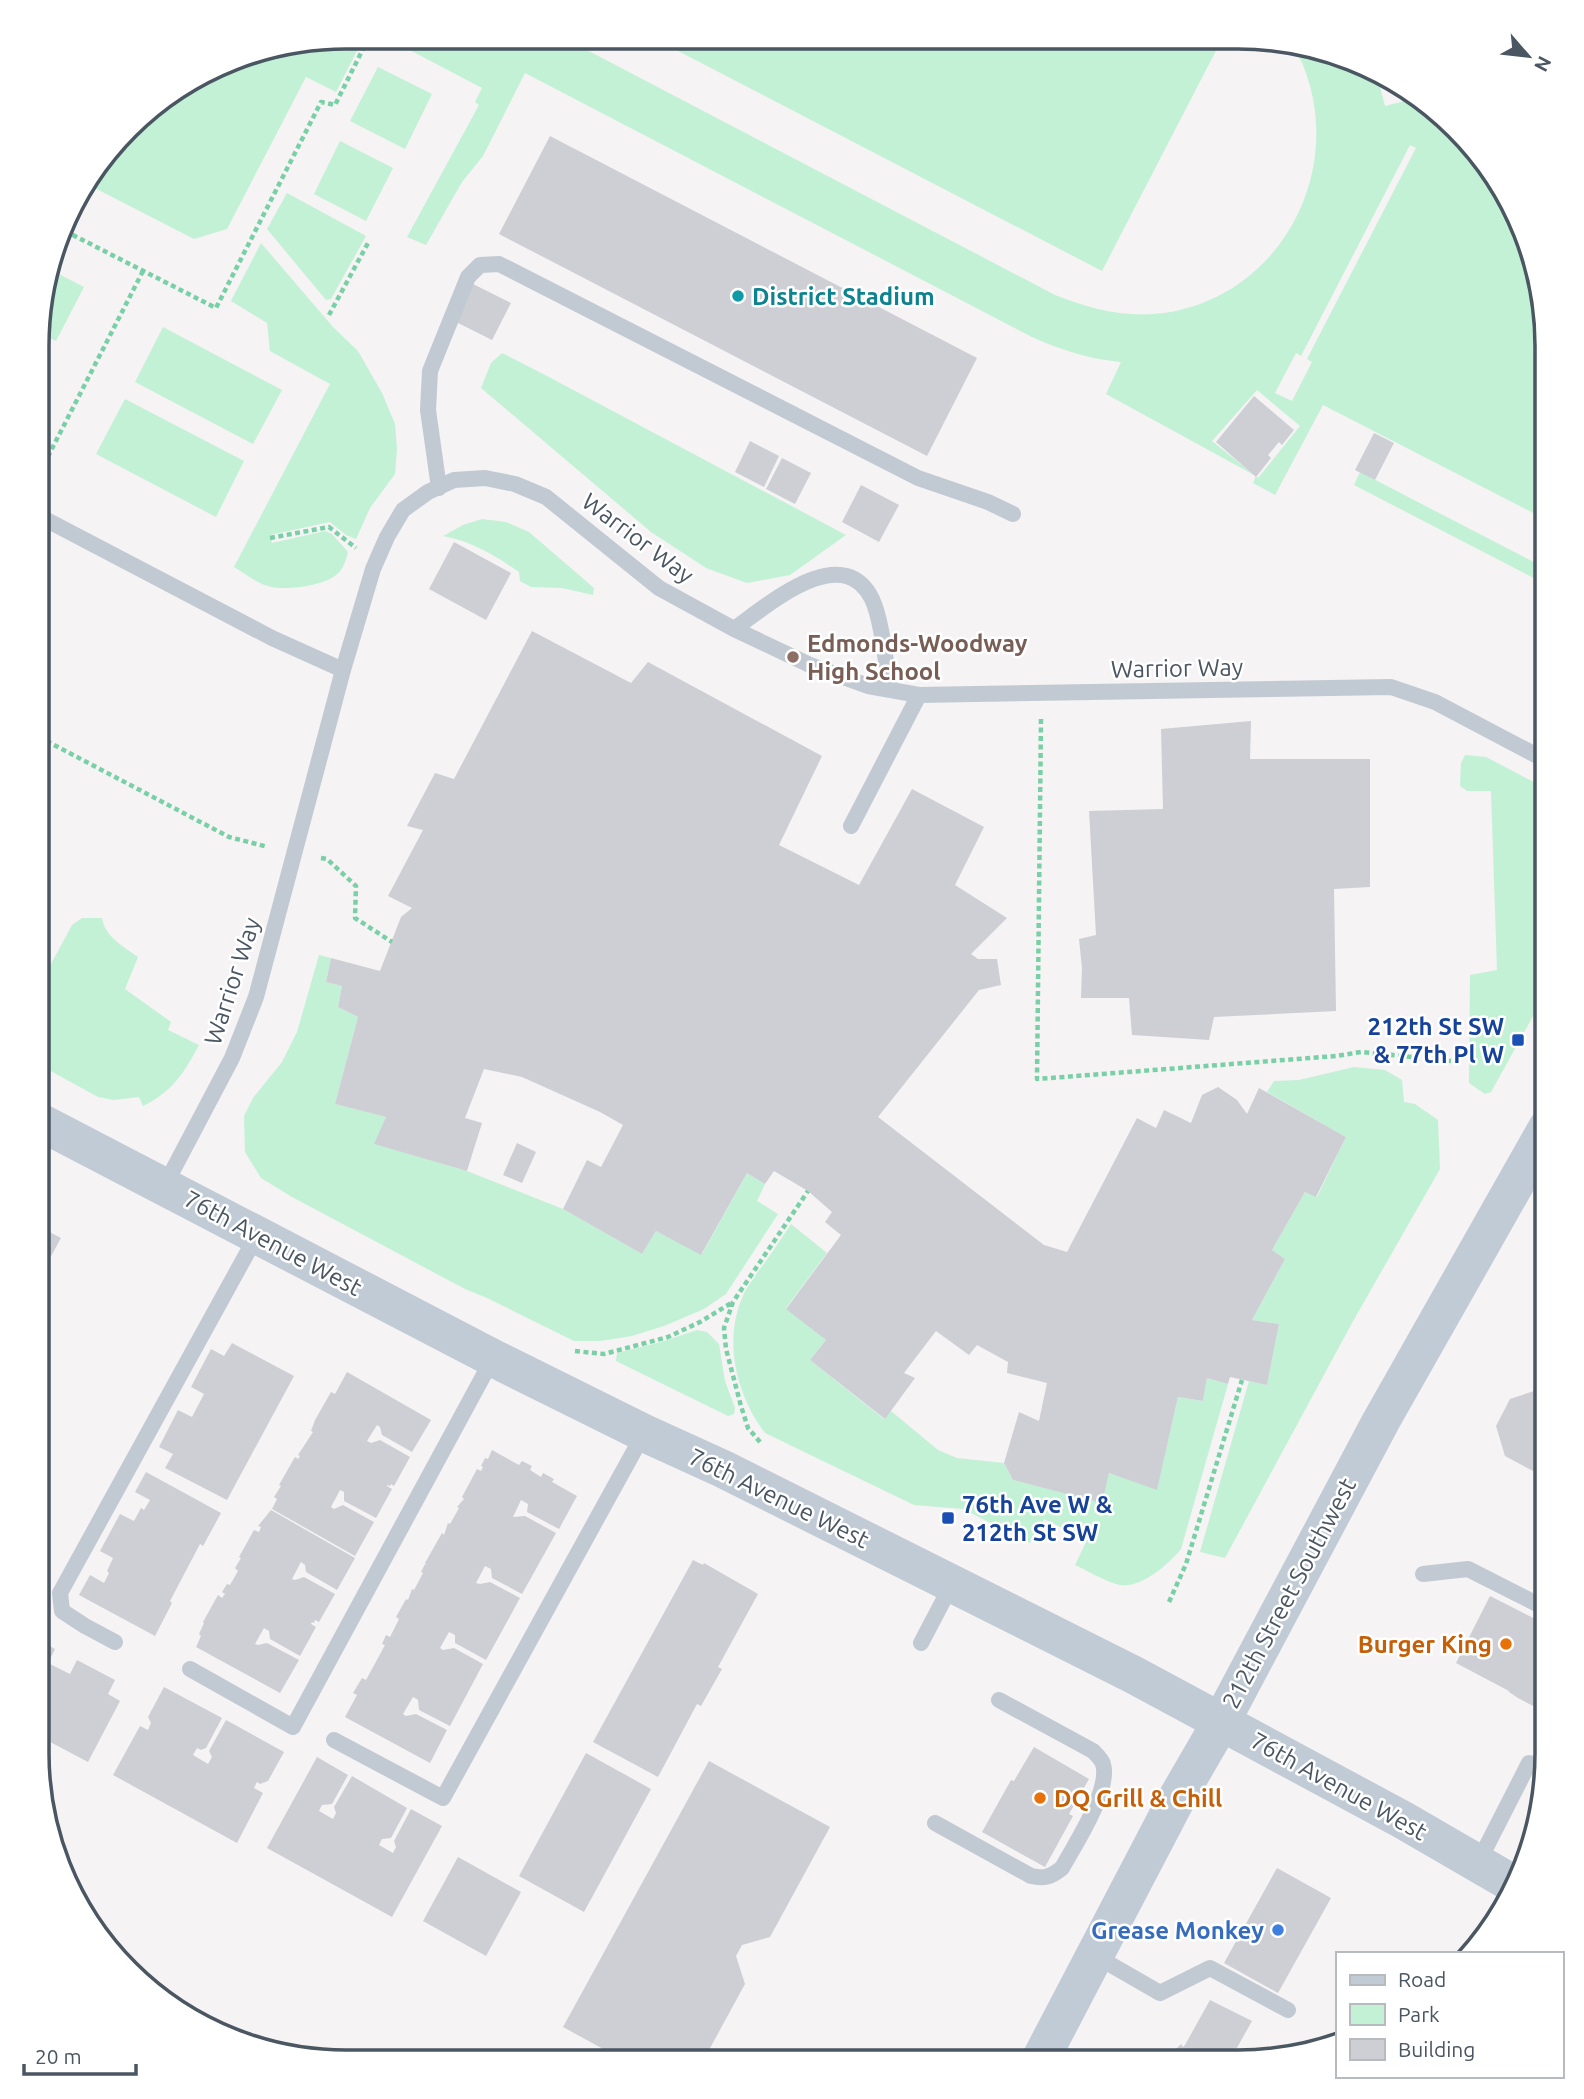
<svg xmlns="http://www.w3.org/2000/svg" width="1584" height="2099" viewBox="0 0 1584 2099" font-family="Ubuntu,sans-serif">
	<rect width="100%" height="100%" fill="#f5f3f3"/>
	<!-- green -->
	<path fill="#c3f1d5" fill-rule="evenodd" d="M346,37H364L336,92L306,77L227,229L194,239L85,183L142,113L246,53Z
		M385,37H562L1055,295C1090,309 1125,318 1164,313C1290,295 1355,151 1292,43L1356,60L1376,72L1385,106L1420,97L1426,100L1515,209L1547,346V520L1323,405L1275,495L1253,483L1256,476L1106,394L1121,362C1089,359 1061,350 1032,337L525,73L483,156L462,182L426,245L407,237L479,105L475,102L482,88ZM1410,145L1416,148L1307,359L1312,362L1292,401L1275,393L1296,353L1301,356ZM1257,390L1300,426L1258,478L1212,441Z
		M653,38L1222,39L1102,271Z
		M378,67L432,94L405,149L350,121Z
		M340,141L393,168L366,221L314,194Z
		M287,193L366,236L331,299L326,300L267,229Z
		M261,243L333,327L358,351L382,393L395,424L397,449L395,474L370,508L356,539L346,535L330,522L270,535L272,543L325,531L332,534L348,552C346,560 343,570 336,575C323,586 288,590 272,587C260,585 245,574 234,567L330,384L270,351L267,323L231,301Z
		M51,270L84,287L56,341L39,333V305Z
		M163,327L282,390L253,444L135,382Z
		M502,353L547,376L846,535L790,575L747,583L706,568L651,532L481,388L491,363Z
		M125,399L244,461L216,517L96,454Z
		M1360,472L1547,569V585L1354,485Z
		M482,519L506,522L529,532L594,588L593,595L562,588L531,587L520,581L519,572C496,556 471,541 443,536L463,525Z
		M1465,755L1486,757L1547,789V991L1491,1092L1485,1094L1469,1083L1470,975L1497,970L1491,791H1467L1460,786L1461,763Z
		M82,918H102C105,937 123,946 138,957L125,989L171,1022L168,1030L199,1045C184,1073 173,1091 143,1106L139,1097L114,1100L98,1097L38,1064V988L72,925Z
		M319,955L331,958L326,982L342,986L338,1007L358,1017L335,1104L386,1117L375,1144L467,1171L563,1209L642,1254L656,1231L702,1254L747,1173L765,1184L757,1201L778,1214L726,1294L704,1309L664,1326L632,1336L600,1341H574L487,1298L465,1289L292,1197L261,1178L245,1152L244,1116L253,1098L282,1062L297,1032Z
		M1354,1067L1385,1070L1402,1080L1404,1102L1415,1104L1438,1120L1440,1169L1352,1323L1225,1558L1200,1552L1249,1381L1267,1385L1279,1324L1252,1320L1285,1259L1272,1250L1305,1192L1317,1197L1346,1137L1267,1092L1274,1081L1299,1080Z
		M791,1224L827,1253L786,1308L826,1340L810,1360L884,1419L891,1411L938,1450L957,1458L1004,1463L1013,1480L1101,1502L1109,1473L1157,1489L1178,1397L1203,1401L1207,1378L1228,1384L1181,1549C1170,1563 1142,1588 1121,1585C1110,1584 1086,1570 1075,1565L1087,1540L1044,1519L1030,1543L963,1509L914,1505L765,1433C736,1395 723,1340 743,1296C746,1288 753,1280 757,1273C769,1257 780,1241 791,1224Z
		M697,1330L707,1332L719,1344L725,1381L735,1408L734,1414L728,1416L616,1361L617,1353L661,1342Z"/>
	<!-- building -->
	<path fill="#cdcfd5" d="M550,136L977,358L927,456L499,234Z
		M473,284L511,303L492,340L454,321Z
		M1254,396L1294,430L1282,445L1279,442L1268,455L1271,458L1256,477L1216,442Z
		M1374,433L1394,443L1375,480L1355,470Z
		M750,441L779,456L764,487L735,472Z
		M782,458L811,473L795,504L766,489Z
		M861,485L899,505L879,542L842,522Z
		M454,542L511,573L486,620L429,589Z
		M532,631L631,683L648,662L822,756L779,845L859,885L912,789L984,827L955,885L1007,918L971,954L978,959H997L1001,985L979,990L878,1117L1044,1245L1067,1252L1137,1118L1156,1128L1164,1110L1191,1123L1202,1095L1218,1087L1237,1100L1247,1114L1259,1088L1346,1137L1316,1197L1305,1192L1272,1250L1285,1259L1252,1320L1279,1324L1267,1385L1230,1377L1228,1384L1207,1378L1203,1401L1178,1397L1157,1490L1109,1473L1102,1503L1013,1480L1004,1463L1019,1412L1039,1421L1047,1383L1007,1373L1008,1362L977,1345L969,1355L936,1331L904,1373L915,1378L885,1419L810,1360L826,1340L786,1309L841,1235L825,1222L832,1212L808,1191L774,1171L765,1184L747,1173L701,1255L656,1231L642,1254L563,1209L587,1160L601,1167L623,1125L600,1112L522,1077L484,1069L465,1118L482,1123L467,1171L374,1144L386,1117L335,1104L358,1017L338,1007L342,986L326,982L331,958L380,971L401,917L412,908L388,896L423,830L407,826L435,773L454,779Z
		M1251,721L1250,759H1370V887L1334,889L1336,1011L1214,1017L1209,1040L1132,1035L1129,998H1081L1082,968L1079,939L1096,935L1089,811L1163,809L1161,729Z
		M517,1143L536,1152L522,1183L503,1175Z
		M38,1226L61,1238L38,1280Z
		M232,1343L294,1376L227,1500L165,1468L173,1454L159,1447L178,1410L192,1417L204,1394L191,1387L211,1349L224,1356Z
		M347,1372L431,1420L412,1452L382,1435L380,1427L377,1425L367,1441L371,1443L380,1440L410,1457L394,1486L391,1484L390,1486L387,1485V1486L392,1489L376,1518L344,1501V1492L340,1490L331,1507L334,1509L343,1505L374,1522L355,1556L272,1509L277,1499L274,1497L281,1486L279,1485L295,1457L298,1459L300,1456L298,1455L313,1432L311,1431L315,1420L331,1392L335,1394Z
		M1540,1389L1547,1393V1466L1533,1471L1505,1456L1496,1426L1510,1399Z
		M492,1450L519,1465L522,1461L532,1466L530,1470L541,1477L543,1473L554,1479L552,1482L577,1496L559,1529L527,1512L528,1504L521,1500L513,1517L525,1516L556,1533L522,1594L492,1578L491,1569L485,1566L476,1583L480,1584L490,1582L520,1598L486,1660L455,1643V1635L449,1632L440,1648L443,1650L454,1648L483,1664L450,1726L419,1710L418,1700L413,1697L403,1714L406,1716L416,1714L447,1730L430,1763L345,1717L357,1695L353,1693L362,1678L366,1680L385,1645L382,1644L386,1635L390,1637L399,1619L396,1617L406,1599L408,1600L412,1589L414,1590L423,1573L421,1572L425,1564L427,1565L425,1563L442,1533L444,1535L448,1523L450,1524L459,1508L457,1507L464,1499L462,1497L477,1469L481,1471L483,1467L481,1466L485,1458L488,1459Z
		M146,1472L221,1513L203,1546L200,1544L170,1601L172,1603L155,1636L79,1595L90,1575L104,1583L109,1573L107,1571L113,1558L100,1551L120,1514L134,1521L141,1508L144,1510L150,1500L135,1492Z
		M271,1510L355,1558L337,1590L306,1572L305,1565L301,1562L292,1579L295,1580L304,1577L335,1594L319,1622L315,1620L314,1623L312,1622L311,1624L316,1627L300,1656L270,1639L269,1631L264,1628L255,1644L258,1645L267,1643L299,1660L280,1693L196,1647L201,1636L199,1634L204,1623L203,1622L218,1595L222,1598L225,1594L222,1592L227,1584L230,1585L238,1571L235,1568L241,1558L239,1557L254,1530L259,1532L261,1527L258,1526Z
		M693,1560L703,1565L704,1563L758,1594L718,1667L722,1669L701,1706L697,1704L658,1777L593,1742Z
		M1490,1596L1547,1625V1709L1536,1704L1535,1707L1518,1698L1509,1692V1691L1456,1663Z
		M37,1639L55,1649L48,1663L70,1674L77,1660L115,1680L108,1694L120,1701L88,1762L37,1735Z
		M164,1687L222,1718L206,1748L201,1750L197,1748L193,1755L208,1764L212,1757L209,1751L226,1720L284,1752L268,1781L260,1784L257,1782L254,1788L263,1793L237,1843L113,1775L140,1726L148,1730L151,1723L148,1717Z
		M1034,1747L1089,1779L1069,1814L1073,1816L1045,1867L982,1832L1011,1780L1014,1781Z
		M586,1753L651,1789L584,1912L519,1876Z
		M317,1757L348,1775L332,1804L322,1805L319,1811L333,1819L336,1813L334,1807L352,1776L407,1808L391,1838L382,1839L379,1845L393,1853L396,1847L394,1841L411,1809L442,1826L392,1917L267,1848Z
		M709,1761L830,1827L770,1937L742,1945L736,1956L745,1984L703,2061H625L563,2027Z
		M458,1857L521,1892L486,1956L423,1921Z
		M1277,1868L1331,1898L1278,1993L1224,1963Z
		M1210,2000L1252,2021L1229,2062H1169L1175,2050L1181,2044L1183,2047L1185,2045Z"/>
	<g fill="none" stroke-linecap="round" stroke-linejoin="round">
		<!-- path -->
		<path stroke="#7ad0a6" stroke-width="4.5" stroke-dasharray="5 3.5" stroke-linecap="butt" d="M65,231L216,308L321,102L335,105L369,37
			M329,315L368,243
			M40,472L143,271
			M270,538L329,527L356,548
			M1041,719L1037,1079L1336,1056L1361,1052L1451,1061
			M39,737L229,837L268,847
			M321,858L327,859L356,886L355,918L392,942
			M575,1351L604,1354L668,1337L700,1322L733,1302
			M760,1442L748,1428L741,1406L726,1349L724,1328L733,1302L808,1191
			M1169,1602L1186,1564L1242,1380"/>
		<!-- lane -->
		<path stroke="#c1cad2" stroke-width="16" d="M439,488L428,410L430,371L468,277L480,265L499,264L918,478L988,502L1013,514
			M39,516L272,638L343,670
			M734,629C767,606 842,539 872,599C882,620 886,665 890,690
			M851,826L919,695
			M164,1187L232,1058L256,997L343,670L373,569L387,537L403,510L428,492L454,480L485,478L515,484L546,497L659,588L734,629L810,665L868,686L919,695L1391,687L1435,702L1547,761
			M1423,1574L1468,1569L1547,1609
			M115,1642L85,1626L62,1611L60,1593L257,1235
			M921,1643L952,1584
			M190,1669L293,1727L493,1358
			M334,1740L443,1798L644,1433
			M935,1823L1031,1876C1044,1879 1051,1877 1062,1868C1074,1846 1111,1790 1103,1764C1102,1760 1096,1754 1093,1751L999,1700
			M1478,1863L1529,1763
			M1094,1955L1160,1993L1210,1968L1288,2010"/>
		<!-- secondary -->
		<path stroke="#c1cbd6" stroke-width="38" d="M38,1121L493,1358L644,1433L723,1469L1134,1675L1403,1820L1515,1885
			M1039,2062L1177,1798L1221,1722L1381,1421L1547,1128"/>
	</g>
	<!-- markers -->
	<circle fill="#0f9aa8" stroke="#fff" stroke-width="2.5" cx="738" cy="296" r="7"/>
	<circle fill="#8d6e63" stroke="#fff" stroke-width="2.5" cx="793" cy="657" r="7"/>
	<g fill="#1a4fb4" stroke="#fff" stroke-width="2.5">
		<rect x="1511" y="1033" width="14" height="14" rx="3.5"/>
		<rect x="941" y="1511" width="14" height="14" rx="3.5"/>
	</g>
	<g fill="#e8710a" stroke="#fff" stroke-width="2.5">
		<circle cx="1506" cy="1644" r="7"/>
		<circle cx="1040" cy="1798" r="7"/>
	</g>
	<circle fill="#3f7fe0" stroke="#fff" stroke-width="2.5" cx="1278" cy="1930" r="7"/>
	<g text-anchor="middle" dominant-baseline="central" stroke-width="5" stroke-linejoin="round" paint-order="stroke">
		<!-- culture labels -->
		<g font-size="24" font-weight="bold" fill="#0d838f" stroke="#fff" text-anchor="start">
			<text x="752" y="296">District Stadium</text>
		</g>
		<!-- street labels -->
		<g font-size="24" fill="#4a5661" stroke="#fff">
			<text transform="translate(638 538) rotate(37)">Warrior Way</text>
			<text transform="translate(1177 668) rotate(-1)">Warrior Way</text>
			<text transform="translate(232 981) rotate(-72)">Warrior Way</text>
			<text transform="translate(273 1243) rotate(28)">76th Avenue West</text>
			<text transform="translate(779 1498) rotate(26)">76th Avenue West</text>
			<text transform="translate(1289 1593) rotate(-62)">212th Street Southwest</text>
			<text transform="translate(1339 1786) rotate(29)">76th Avenue West</text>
		</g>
		<!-- education labels -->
		<g font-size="24" font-weight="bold" fill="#785e54" stroke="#fff" text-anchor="start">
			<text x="807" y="643">Edmonds-Woodway<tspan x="807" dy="28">High School</tspan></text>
		</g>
		<!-- transit labels -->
		<g font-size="24" font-weight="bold" fill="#164399" stroke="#fff" text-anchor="end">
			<text x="1504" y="1026">212th St SW<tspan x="1504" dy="28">&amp; 77th Pl W</tspan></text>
			<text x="962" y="1504" text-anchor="start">76th Ave W &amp;<tspan x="962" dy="28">212th St SW</tspan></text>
		</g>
		<!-- food labels -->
		<g font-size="24" font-weight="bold" fill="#c56008" stroke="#fff" text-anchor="end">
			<text x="1492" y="1644">Burger King</text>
			<text x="1054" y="1798" text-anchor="start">DQ Grill &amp; Chill</text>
		</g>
		<!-- shop labels -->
		<g font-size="24" font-weight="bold" fill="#366cbe" stroke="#fff" text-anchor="end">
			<text x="1264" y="1930">Grease Monkey</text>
		</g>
	</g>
	<!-- crop -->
	<path d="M0 0H1584V2099H0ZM346 49H1238A297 297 0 0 1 1535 346V1753A297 297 0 0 1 1238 2050H346A297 297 0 0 1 49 1753V346A297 297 0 0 1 346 49Z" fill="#fff" fill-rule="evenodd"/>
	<path fill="none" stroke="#4a5661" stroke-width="3.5" d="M346 49H1238A297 297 0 0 1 1535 346V1753A297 297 0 0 1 1238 2050H346A297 297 0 0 1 49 1753V346A297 297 0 0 1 346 49Z"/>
	<!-- legend -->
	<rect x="1336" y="1952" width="228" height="126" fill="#ffffff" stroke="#b7bbc0" stroke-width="2"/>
	<rect x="1350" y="1975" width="35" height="10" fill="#c1cbd6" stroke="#b7bbc0" stroke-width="2"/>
	<text x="1398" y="1987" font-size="21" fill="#4a5661">Road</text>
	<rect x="1350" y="2004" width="35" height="21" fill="#c3f1d5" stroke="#b7bbc0" stroke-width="2"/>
	<text x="1398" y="2022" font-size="21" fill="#4a5661">Park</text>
	<rect x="1350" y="2039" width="35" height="21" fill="#cdcfd5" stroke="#b7bbc0" stroke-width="2"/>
	<text x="1398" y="2057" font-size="21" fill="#4a5661">Building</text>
	<!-- north arrow -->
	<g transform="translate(1528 56) rotate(118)" stroke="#ffffff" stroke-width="5" paint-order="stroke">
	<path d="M0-5L12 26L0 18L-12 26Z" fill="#4a5661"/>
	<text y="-10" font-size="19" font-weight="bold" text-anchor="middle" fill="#4a5661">N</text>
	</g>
	<!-- scale -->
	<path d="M24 2064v10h112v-10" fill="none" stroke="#4a5661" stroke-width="3.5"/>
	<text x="35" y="2064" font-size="21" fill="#4a5661" stroke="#ffffff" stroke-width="5" paint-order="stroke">20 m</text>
</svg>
